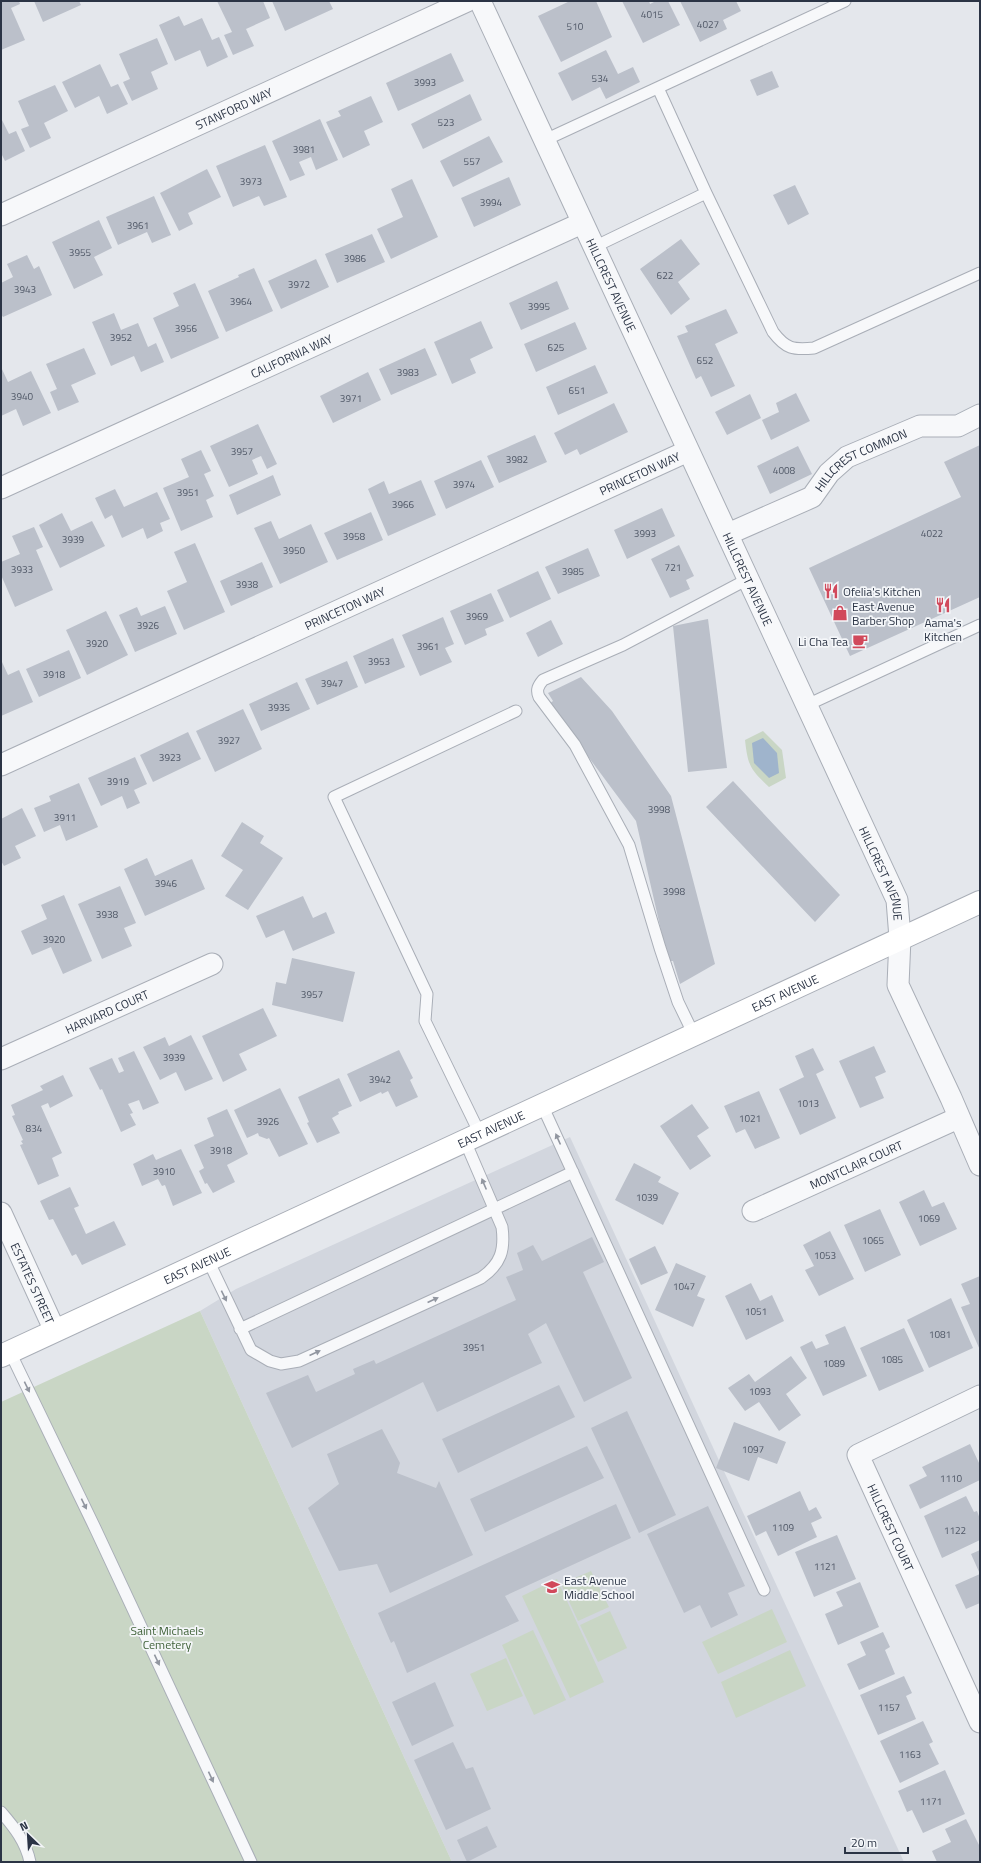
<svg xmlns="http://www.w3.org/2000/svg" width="981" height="1863" viewBox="0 0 981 1863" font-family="'Titillium Web',sans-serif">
	<rect width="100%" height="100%" fill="#e4e7ec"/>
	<!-- built -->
	<path fill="#d2d6de" d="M570,1137L904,1862H452L200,1311L236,1289Z"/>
	<!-- green -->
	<path fill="#c9d6c5" d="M763,731L782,750L786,778L769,787C750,769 748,766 745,740Z
		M200,1311L452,1862H1V1402Z
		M591,1571L609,1607L578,1621L561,1584Z
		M557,1579L604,1682L570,1698L522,1596Z
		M772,1609L787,1642L718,1674L702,1642Z
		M610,1611L627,1648L598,1662L580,1625Z
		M533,1630L566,1700L534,1715L502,1645Z
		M790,1650L806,1686L736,1718L721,1682Z
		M506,1658L523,1696L487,1711L470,1674Z"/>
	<!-- water -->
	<path fill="#9fb4cc" d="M763,738L777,753L779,773L769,778L754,763L752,743Z"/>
	<!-- building -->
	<path fill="#bbc0ca" d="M1,1H19L20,4L11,8L25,40L1,50Z
		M34,1H79L81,5L43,22Z
		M217,1H263L270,18L246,29L254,46L233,55L224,35L232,32Z
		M272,1H329L333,9L285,31Z
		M570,1H596L612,37L561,62L538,16Z
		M622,1H649L650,4L656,1H668L680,25L643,43Z
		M680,1H736L741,11L723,20L727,29L700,42Z
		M179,16L184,26L202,18L212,40L219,37L228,57L207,67L200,50L175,61L159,25Z
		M157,38L168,64L151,72L158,89L132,101L123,82L130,79L119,54Z
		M606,50L618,74L633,67L640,82L606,99L600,87L572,101L558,73Z
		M451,53L464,81L398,111L386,83Z
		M100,64L111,87L118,84L128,104L107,114L99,96L75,108L62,82Z
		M772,71L779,87L757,96L750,80Z
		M55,85L68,111L44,123L51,138L30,148L21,129L29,126L18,101Z
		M470,94L482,120L423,149L411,124Z
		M371,96L383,122L364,131L370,145L343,158L326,122L341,116L338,111Z
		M1,118L9,134L16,131L25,151L5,161L1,153Z
		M320,119L338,160L316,170L311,157L299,162L305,175L290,181L272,141Z
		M489,136L503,162L453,187L440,161Z
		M265,145L287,197L264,206L259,196L233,207L216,166Z
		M207,169L221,197L188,213L193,224L179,231L160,193Z
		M509,177L521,205L474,227L461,198Z
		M412,179L438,237L391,259L377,229L403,217L391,189Z
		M795,185L809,214L788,225L773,195Z
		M154,196L171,235L152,243L147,232L118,245L106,217Z
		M99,220L112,248L94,257L103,275L74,289L52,242Z
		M372,234L385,262L337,283L325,254Z
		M681,239L700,264L678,282L690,299L671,315L640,269Z
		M27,255L34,269L39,266L52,295L3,317L1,314V283L13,277L7,264Z
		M316,259L329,287L281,309L268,281Z
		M254,268L273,311L226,332L208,291L239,277L238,275Z
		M557,281L569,309L521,330L509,303Z
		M195,283L219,338L171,359L153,318L179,306L173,293Z
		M726,309L738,333L715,344L735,386L711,397L701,376L696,379L677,336L688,332L685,326Z
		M114,313L121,330L138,323L148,347L156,343L164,362L141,372L134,356L111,366L92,322Z
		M481,321L493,348L470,359L476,373L452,384L434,342Z
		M575,322L587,349L536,372L524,344Z
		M84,348L96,374L71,385L79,402L58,411L50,392L57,389L46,364Z
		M425,348L437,375L391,395L379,369Z
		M595,365L608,393L558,415L546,387Z
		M1,367L8,382L31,371L51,413L23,426L16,409L1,416Z
		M368,372L381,400L333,423L320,396Z
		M796,393L810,421L771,440L762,420L779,412L776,403Z
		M750,394L761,418L727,435L715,412Z
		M614,403L628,432L580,455L577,449L565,455L554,433Z
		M258,424L277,464L267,469L261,456L252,460L258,474L229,487L210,446Z
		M535,435L547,462L499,483L487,456Z
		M980,445V597L850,656L809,568L961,497L944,462Z
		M798,446L812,474L770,494L757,466Z
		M201,450L211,471L204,474L214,496L206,500L213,517L181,531L163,488L189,477L181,459Z
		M481,460L494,487L446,509L434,481Z
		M273,475L281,495L237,515L229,495Z
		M421,480L436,515L388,536L368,489L384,481L389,494Z
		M115,489L124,507L157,492L170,519L160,523L163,531L147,539L143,528L122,538L112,515L105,519L95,498Z
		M662,508L675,536L627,559L614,530Z
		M371,512L383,540L337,560L324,533Z
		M62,513L71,531L92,521L105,546L60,568L39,525Z
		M271,521L279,539L311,524L328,562L280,584L254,528Z
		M34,527L43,547L36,550L53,590L15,607L1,575V562L20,554L12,536Z
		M195,543L225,612L184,630L167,591L187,582L174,552Z
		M679,545L694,576L686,580L690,589L670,598L651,559Z
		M588,548L600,576L558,594L545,567Z
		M262,562L273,587L231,606L220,581Z
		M538,571L551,599L510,618L497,590Z
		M491,593L504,621L485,629L487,635L465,645L450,611Z
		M165,606L177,634L135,652L119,615L137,607L141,616Z
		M106,611L128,655L87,675L66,630Z
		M443,617L454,644L445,648L452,662L420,676L402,635Z
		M708,619L727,768L688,772L673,626Z
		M551,620L563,644L538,657L526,633Z
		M393,638L405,667L365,684L353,656Z
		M69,650L81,678L39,697L26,669Z
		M347,661L358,687L317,705L305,679Z
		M2,662L8,675L19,670L33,702L1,716V663Z
		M581,677L612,711L671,796L715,964L680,984L673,961H668L636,821L549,704L553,701L548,693Z
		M297,682L310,709L261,731L249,704Z
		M243,709L262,749L215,772L196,731Z
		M188,732L201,759L153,782L140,755Z
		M135,757L147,784L134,790L140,803L127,809L122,796L101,806L88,778Z
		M733,781L840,895L815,922L706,807Z
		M79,783L98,827L66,841L60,825L44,832L34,808L51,801L49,796Z
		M22,808L36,836L15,846L21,858L4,866L1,861V819Z
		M242,822L264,836L260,843L283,858L248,910L225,896L243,870L221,856Z
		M147,858L155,876L192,859L205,889L145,916L124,869Z
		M120,886L136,923L124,928L132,946L102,959L78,904Z
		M64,895L92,961L63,974L51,947L32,955L21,931L47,919L41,905Z
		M303,896L313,918L326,912L335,933L293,951L284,930L266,938L256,916Z
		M292,958L355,972L343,1022L272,1005L276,982L286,984Z
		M263,1008L277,1036L239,1054L247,1070L223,1082L202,1036Z
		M191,1035L213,1079L185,1091L176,1072L160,1080L143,1047L165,1037L169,1046Z
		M874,1046L886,1072L875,1077L884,1098L860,1108L839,1061Z
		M813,1048L824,1070L816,1074L836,1118L800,1135L779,1089L804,1077L795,1056Z
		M399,1050L413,1078L410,1080L418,1097L396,1107L388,1091L382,1094L381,1092L360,1102L347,1074Z
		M134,1051L159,1103L143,1110L139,1100L128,1104L133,1113L130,1114L136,1125L121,1132L102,1089L100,1090L89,1068L112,1058L119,1073L124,1071L118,1058Z
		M63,1075L73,1096L50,1108L48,1103L41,1106L62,1153L52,1158L59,1176L38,1185L20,1145L23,1144L21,1141L23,1140L12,1116L15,1115L11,1105L43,1090L40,1086Z
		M339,1078L352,1106L338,1112L339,1114L332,1118L340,1133L317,1143L307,1123L309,1122L298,1097Z
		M280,1088L308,1144L279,1157L269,1138L267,1139L259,1136L258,1133L247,1138L234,1110Z
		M759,1091L780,1138L755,1149L745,1129L736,1133L724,1106Z
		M692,1104L709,1128L697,1136L711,1156L690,1170L660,1126Z
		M227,1109L248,1154L227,1165L235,1182L213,1193L207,1183L205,1184L199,1171L204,1168L194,1145L214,1136L207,1118Z
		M181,1149L202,1193L173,1206L165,1185L162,1186L158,1179L142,1186L133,1164L153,1154L156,1160Z
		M634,1163L661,1177L658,1182L679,1193L663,1225L615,1200Z
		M70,1187L79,1206L74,1208L86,1234L114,1221L126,1245L82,1265L76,1254L72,1256L53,1219L49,1220L40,1201Z
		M924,1190L932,1207L944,1202L957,1229L920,1246L899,1202Z
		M880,1209L901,1255L865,1272L844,1225Z
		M830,1231L854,1279L819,1296L805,1270L814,1266L803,1245Z
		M592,1237L604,1262L583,1272L632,1378L584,1402L546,1323L528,1334L542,1363L437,1412L423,1382L292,1448L266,1393L308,1375L316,1392L355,1374L353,1369L374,1360L376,1364L516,1300L506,1277L523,1270L517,1253L533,1245L542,1261Z
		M655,1246L668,1273L641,1285L629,1259Z
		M676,1263L706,1276L697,1296L705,1299L693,1327L655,1310Z
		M980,1276V1350L961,1307L970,1304L961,1284Z
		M751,1283L760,1301L772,1295L784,1321L746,1340L725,1296Z
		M951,1298L973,1348L929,1368L907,1320Z
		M845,1326L867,1376L823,1396L800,1347L812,1341L816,1349L829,1344L825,1335Z
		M904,1328L924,1371L879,1391L860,1348Z
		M791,1356L807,1378L786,1394L801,1415L779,1431L759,1402L745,1411L728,1388L749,1374L755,1382Z
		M559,1385L575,1417L458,1473L442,1439Z
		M627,1411L676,1515L639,1533L591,1428Z
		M734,1422L786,1442L777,1464L758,1457L749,1481L716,1468Z
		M382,1429L400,1463L397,1473L436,1488L439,1481L473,1555L390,1593L377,1564L339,1571L308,1508L339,1484L327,1454Z
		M970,1444L980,1465V1480L920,1509L909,1485L927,1476L922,1467Z
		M587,1446L604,1478L485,1532L470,1499Z
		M800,1491L809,1511L816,1507L822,1518L811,1523L817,1537L778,1556L766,1531L756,1536L747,1516Z
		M966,1496L974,1512L977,1511L980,1519V1540L942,1558L924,1516Z
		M616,1504L631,1538L505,1596L519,1621L407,1673L394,1641L391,1643L378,1613Z
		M708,1506L745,1586L728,1593L738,1615L711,1628L700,1605L684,1613L647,1534Z
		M837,1535L856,1579L814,1597L795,1552Z
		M980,1550V1603L966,1609L955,1585L980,1574L971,1554Z
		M860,1582L879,1627L838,1645L825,1614L843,1606L836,1592Z
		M883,1632L890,1647L885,1650L895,1674L859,1690L847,1664L866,1655L860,1642Z
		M904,1676L912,1693L906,1696L916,1719L878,1735L860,1695Z
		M435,1682L454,1726L412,1746L392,1702Z
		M923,1721L933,1742L929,1744L939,1764L900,1783L880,1741Z
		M453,1742L466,1769L473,1767L491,1809L446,1830L414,1760Z
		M945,1770L965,1814L923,1833L912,1810L907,1812L898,1791Z
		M966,1819L980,1847V1862H937L932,1851L951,1842L945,1829Z
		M487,1826L497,1847L467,1862L457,1840Z"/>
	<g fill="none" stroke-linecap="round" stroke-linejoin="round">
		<defs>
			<path id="lane" d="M658,88L706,193L773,332C786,349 793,350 814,348L980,273
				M545,140L845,1
				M594,247L706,193
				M807,705L980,625
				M694,1035L678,1002L660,948L629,845L575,745L539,697C536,690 538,686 543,680L623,645L748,579
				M542,1105L764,1590
				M480,1134L425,1021L427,994L334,797L516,711
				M208,1260L251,1350L270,1361L281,1364L299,1361L481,1278C501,1264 505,1250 502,1227L465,1141
				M240,1329L573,1172
				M10,1352L95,1528L251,1862
				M1,1812C14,1827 26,1842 30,1862"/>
			<g id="street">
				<path id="s1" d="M480,1L897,900L900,938L898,985L951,1098L980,1165"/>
				<path id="s2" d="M1,215L467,1"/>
				<path id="s3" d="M1,488L582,223"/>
				<path id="s4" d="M728,534L812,497L829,473L847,457L920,426H958L980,415"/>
				<path id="s5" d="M1,765L688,451"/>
				<path id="s6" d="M1,1059L212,964"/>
				<path id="s7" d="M753,1211L958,1118"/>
				<path id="s8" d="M1,1213L55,1331"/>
				<path id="s9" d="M980,1396L858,1455L980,1722"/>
			</g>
			<g id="secondary">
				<path id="s10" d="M1,1356L980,902"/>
			</g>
		</defs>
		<!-- lane casing -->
		<use href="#lane" stroke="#a9aeb7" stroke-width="13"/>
		<!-- street casing -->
		<use href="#street" stroke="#a9aeb7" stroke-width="23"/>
		<!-- secondary casing -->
		<use href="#secondary" stroke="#a9aeb7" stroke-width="24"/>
		<!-- lane -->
		<use href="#lane" stroke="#f7f8fa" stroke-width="11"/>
		<!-- street -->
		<use href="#street" stroke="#f7f8fa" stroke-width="21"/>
		<!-- secondary -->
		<use href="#secondary" stroke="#fff" stroke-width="22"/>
	</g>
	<!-- one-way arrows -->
	<defs><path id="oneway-solid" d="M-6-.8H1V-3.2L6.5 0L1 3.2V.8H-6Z"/></defs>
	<g fill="#9196a0">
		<use href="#oneway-solid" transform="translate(558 1139) rotate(-114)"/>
		<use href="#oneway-solid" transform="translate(484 1184) rotate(-113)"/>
		<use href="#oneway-solid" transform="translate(224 1296) rotate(64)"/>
		<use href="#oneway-solid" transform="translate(433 1300) rotate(-25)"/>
		<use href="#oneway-solid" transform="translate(315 1353) rotate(-24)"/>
		<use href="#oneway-solid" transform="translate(27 1387) rotate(64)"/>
		<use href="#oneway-solid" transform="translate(84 1504) rotate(64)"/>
		<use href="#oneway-solid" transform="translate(157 1660) rotate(65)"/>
		<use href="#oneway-solid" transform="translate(211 1777) rotate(65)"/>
	</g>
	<!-- icons -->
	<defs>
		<symbol id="restaurant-bare" viewBox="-9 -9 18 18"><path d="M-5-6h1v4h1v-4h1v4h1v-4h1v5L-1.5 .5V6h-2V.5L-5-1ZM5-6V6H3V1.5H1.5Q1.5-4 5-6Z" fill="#d1495b" stroke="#f4f6f9" stroke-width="2.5" paint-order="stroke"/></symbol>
		<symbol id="shop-bare" viewBox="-9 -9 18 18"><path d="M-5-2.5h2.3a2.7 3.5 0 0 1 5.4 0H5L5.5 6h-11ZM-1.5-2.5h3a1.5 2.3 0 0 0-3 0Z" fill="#d1495b" stroke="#f4f6f9" stroke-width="2.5" paint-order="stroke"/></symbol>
		<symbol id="cafe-bare" viewBox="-9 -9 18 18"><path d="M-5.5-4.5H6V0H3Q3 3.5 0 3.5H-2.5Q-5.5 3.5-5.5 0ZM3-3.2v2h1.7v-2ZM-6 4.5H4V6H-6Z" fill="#d1495b" stroke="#f4f6f9" stroke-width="2.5" paint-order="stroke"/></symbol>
		<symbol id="school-bare" viewBox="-9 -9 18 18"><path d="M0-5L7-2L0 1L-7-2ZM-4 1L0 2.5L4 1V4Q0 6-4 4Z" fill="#d1495b" stroke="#f4f6f9" stroke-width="2.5" paint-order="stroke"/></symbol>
	</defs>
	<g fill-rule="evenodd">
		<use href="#restaurant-bare" x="820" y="580" width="22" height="22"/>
		<use href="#restaurant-bare" x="932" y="594" width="22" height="22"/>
		<use href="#shop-bare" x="829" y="602" width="22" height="22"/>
		<use href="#cafe-bare" x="849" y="630" width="22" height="22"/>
		<use href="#school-bare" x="541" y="1576" width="22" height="22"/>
	</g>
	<g text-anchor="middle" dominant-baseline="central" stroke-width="3.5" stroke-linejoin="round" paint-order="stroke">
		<!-- number labels -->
		<g font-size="10" fill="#4f5766">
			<text x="652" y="14">4015</text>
			<text x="708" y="24">4027</text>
			<text x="575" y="26">510</text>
			<text x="600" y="78">534</text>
			<text x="425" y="82">3993</text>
			<text x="446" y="122">523</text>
			<text x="304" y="149">3981</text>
			<text x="472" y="161">557</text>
			<text x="251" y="181">3973</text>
			<text x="491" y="202">3994</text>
			<text x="138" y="225">3961</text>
			<text x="80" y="252">3955</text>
			<text x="355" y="258">3986</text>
			<text x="665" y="275">622</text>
			<text x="299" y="284">3972</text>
			<text x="25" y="289">3943</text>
			<text x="241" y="301">3964</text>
			<text x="539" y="306">3995</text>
			<text x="186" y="328">3956</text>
			<text x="121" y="337">3952</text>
			<text x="556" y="347">625</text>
			<text x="705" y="360">652</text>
			<text x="408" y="372">3983</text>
			<text x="577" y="390">651</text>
			<text x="22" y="396">3940</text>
			<text x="351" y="398">3971</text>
			<text x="242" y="451">3957</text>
			<text x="517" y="459">3982</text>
			<text x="784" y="470">4008</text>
			<text x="464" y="484">3974</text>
			<text x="188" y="492">3951</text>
			<text x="403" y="504">3966</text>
			<text x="645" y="533">3993</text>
			<text x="932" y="533">4022</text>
			<text x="354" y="536">3958</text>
			<text x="73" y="539">3939</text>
			<text x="294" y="550">3950</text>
			<text x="673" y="567">721</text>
			<text x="22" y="569">3933</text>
			<text x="573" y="571">3985</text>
			<text x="247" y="584">3938</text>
			<text x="477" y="616">3969</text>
			<text x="148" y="625">3926</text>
			<text x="97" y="643">3920</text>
			<text x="428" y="646">3961</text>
			<text x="379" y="661">3953</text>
			<text x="54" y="674">3918</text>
			<text x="332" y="683">3947</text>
			<text x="279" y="707">3935</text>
			<text x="229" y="740">3927</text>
			<text x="170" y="757">3923</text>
			<text x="118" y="781">3919</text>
			<text x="659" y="809">3998</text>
			<text x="65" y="817">3911</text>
			<text x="166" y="883">3946</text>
			<text x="674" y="891">3998</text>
			<text x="107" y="914">3938</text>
			<text x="54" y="939">3920</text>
			<text x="312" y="994">3957</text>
			<text x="174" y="1057">3939</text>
			<text x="380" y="1079">3942</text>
			<text x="808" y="1103">1013</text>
			<text x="750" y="1118">1021</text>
			<text x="268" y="1121">3926</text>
			<text x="34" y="1128">834</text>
			<text x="221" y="1150">3918</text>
			<text x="164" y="1171">3910</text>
			<text x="647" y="1197">1039</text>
			<text x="929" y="1218">1069</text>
			<text x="873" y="1240">1065</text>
			<text x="825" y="1255">1053</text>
			<text x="684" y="1286">1047</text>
			<text x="756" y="1311">1051</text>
			<text x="940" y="1334">1081</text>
			<text x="474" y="1347">3951</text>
			<text x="892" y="1359">1085</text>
			<text x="834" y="1363">1089</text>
			<text x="760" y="1391">1093</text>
			<text x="753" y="1449">1097</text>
			<text x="951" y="1478">1110</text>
			<text x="783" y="1527">1109</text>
			<text x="955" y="1530">1122</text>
			<text x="825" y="1566">1121</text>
			<text x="889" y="1707">1157</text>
			<text x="910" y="1754">1163</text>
			<text x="931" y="1801">1171</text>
		</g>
		<!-- street labels -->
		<g font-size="12" fill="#2b3445" stroke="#f4f6f9">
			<text stroke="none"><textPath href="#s2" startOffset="256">STANFORD WAY</textPath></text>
			<text stroke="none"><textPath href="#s1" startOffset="313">HILLCREST AVENUE</textPath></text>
			<text stroke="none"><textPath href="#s3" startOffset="319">CALIFORNIA WAY</textPath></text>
			<text stroke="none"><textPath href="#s4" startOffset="155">HILLCREST COMMON</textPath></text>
			<text stroke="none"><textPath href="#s5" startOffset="702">PRINCETON WAY</textPath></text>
			<text stroke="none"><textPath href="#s1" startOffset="637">HILLCREST AVENUE</textPath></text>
			<text stroke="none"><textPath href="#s5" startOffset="378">PRINCETON WAY</textPath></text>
			<text stroke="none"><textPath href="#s1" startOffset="961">HILLCREST AVENUE</textPath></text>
			<text stroke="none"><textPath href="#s10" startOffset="864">EAST AVENUE</textPath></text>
			<text stroke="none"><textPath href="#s6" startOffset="116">HARVARD COURT</textPath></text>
			<text stroke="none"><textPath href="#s10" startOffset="540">EAST AVENUE</textPath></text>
			<text stroke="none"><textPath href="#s7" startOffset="113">MONTCLAIR COURT</textPath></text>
			<text stroke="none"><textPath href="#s10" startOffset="216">EAST AVENUE</textPath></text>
			<text stroke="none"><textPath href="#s8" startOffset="77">ESTATES STREET</textPath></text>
			<text stroke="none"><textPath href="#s9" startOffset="215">HILLCREST COURT</textPath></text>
		</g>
		<!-- poi labels -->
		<g font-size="12" fill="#2b3445" stroke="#f4f6f9" text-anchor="start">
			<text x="843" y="591">Ofelia's Kitchen</text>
			<text x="852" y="606">East Avenue<tspan x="852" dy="14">Barber Shop</tspan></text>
			<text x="943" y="622" text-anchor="middle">Aama's<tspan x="943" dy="14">Kitchen</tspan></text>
			<text x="848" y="641" text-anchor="end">Li Cha Tea</text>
			<text x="564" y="1580">East Avenue<tspan x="564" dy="14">Middle School</tspan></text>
		</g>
		<!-- park labels -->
		<g font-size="12" fill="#3f6138" stroke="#f4f6f9">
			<text x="167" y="1630">Saint Michaels<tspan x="167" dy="14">Cemetery</tspan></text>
		</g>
	</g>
	<!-- border -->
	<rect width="981" height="1863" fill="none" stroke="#2b3445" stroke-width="4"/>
	<!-- north arrow -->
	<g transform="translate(28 1835) rotate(335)" stroke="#f4f6f9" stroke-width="3" paint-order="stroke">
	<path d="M0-3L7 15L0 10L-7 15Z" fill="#2b3445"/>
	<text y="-6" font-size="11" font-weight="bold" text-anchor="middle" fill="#2b3445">N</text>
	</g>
	<!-- scale -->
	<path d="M845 1847v6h63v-6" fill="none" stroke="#2b3445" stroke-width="2"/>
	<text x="851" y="1847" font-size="12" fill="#2b3445" stroke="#f4f6f9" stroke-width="3" paint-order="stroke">20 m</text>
</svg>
